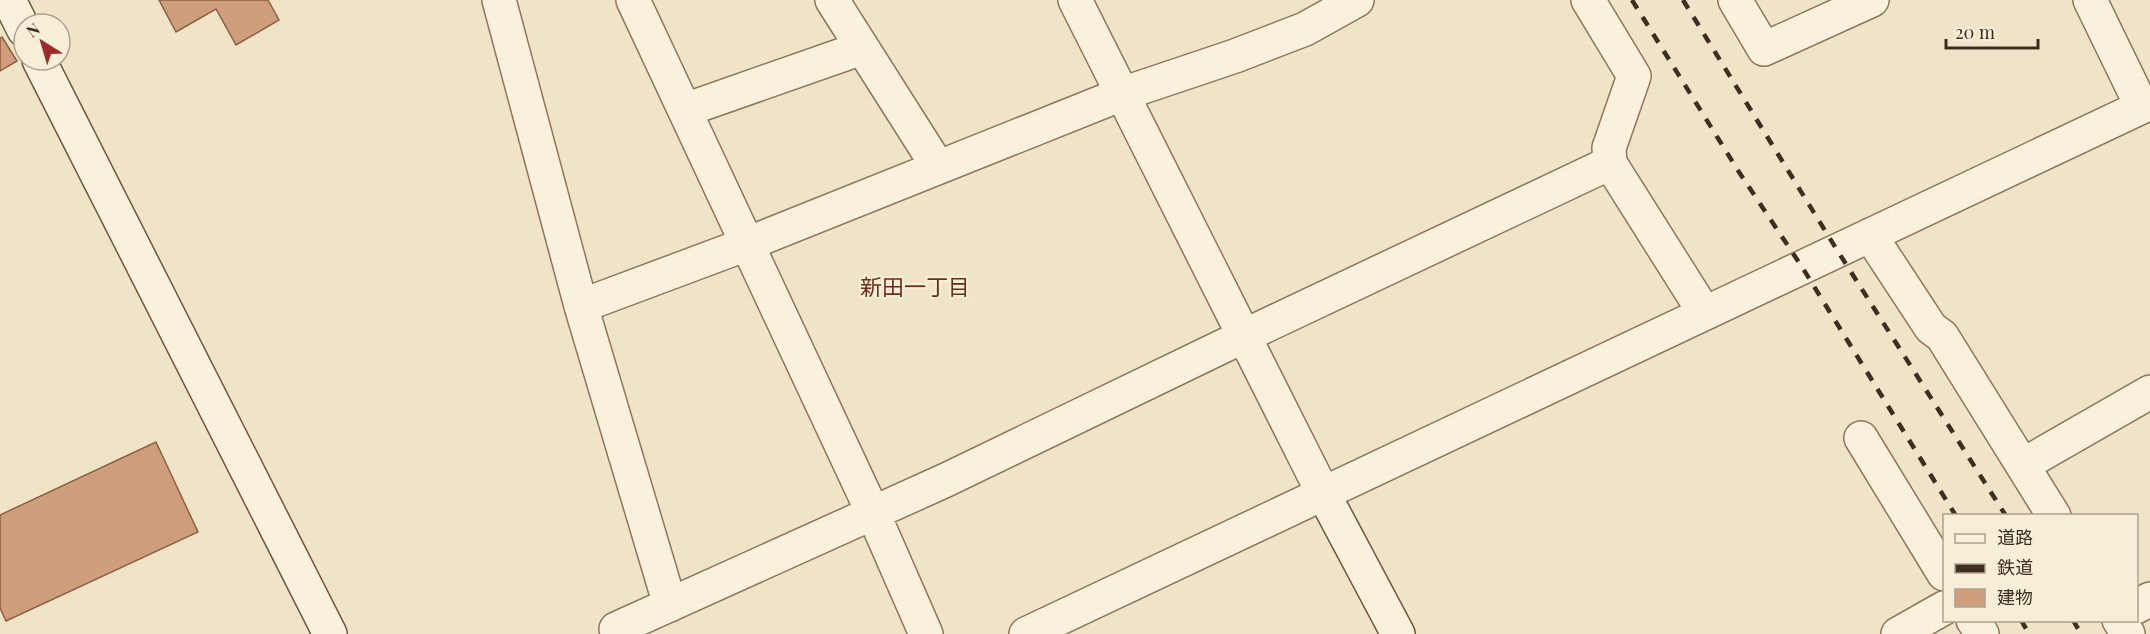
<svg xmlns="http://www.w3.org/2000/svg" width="2150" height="634" viewBox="0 0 2150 634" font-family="'Playfair Display','Noto Sans JP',serif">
	<rect width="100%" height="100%" fill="#f0e4c8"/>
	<!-- building -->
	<path fill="#cf9f7d" stroke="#8d5f41" stroke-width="1.5" d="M159,0H268L279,20L236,45L216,9L176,32Z
		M2,37L17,61L0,71V38Z
		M156,442L198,532L6,621L0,608V515Z"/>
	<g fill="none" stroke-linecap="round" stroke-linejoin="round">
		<defs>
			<path id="street" d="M499,0L581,306L670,605
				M633,0L873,513L926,634
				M832,0L938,167
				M1075,0L1323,493
				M1588,0L1634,76L1609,148L1610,163L1704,312
				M1735,0L1764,49L1872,0
				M2090,0L2142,107
				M685,110L862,48
				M1870,235L1931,328L1942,336L2054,516
				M581,306L747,244L1122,94L1235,56L1305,29L1357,0
				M1861,438L1944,574
				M2023,465L2150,392
				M2136,607L2150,599
				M1973,620L1982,634
				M2119,620L2128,634
				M616,629L946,480L1244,336L1610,163
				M1026,634L2150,103
				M1898,634L1944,608"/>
			<path id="secondary" d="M9,0L24,30
				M39,60L330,634
				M1323,493L1398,634"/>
		</defs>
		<!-- street casing -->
		<use href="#street" stroke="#8d765c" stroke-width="36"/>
		<!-- secondary casing -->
		<use href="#secondary" stroke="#6f573f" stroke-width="36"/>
		<!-- street -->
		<use href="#street" stroke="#faf1dc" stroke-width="33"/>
		<!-- secondary -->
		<use href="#secondary" stroke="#faf1dc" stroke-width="33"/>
		<!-- rail -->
		<path stroke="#3d2e20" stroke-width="4.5" stroke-dasharray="10 10" stroke-linecap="butt" d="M1632,0L1739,172L1802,267L1956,516
			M1683,0L1837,250L2006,516
			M2021,620L2029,634
			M2073,620L2081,634"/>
	</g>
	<g text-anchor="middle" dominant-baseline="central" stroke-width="4.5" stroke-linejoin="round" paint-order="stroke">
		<!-- neighbourhood labels -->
		<g font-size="22" fill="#6b2e1e" stroke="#f7eed8">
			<text x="915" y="286">新田一丁目</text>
		</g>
	</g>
	<!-- legend -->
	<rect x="1943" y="514" width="195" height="108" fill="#f7eed8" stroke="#ada18e" stroke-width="1.5"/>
	<rect x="1955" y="534" width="30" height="9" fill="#faf1dc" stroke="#ada18e" stroke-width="1.5"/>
	<text x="1997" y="544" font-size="18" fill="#3d2e20">道路</text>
	<rect x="1955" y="564" width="30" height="9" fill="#3d2e20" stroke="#ada18e" stroke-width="1.5"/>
	<text x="1997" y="574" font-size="18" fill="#3d2e20">鉄道</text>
	<rect x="1955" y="589" width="30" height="18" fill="#cf9f7d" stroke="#ada18e" stroke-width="1.5"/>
	<text x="1997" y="604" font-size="18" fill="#3d2e20">建物</text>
	<!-- north arrow -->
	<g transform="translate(42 42) rotate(323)"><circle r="28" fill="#f7eed8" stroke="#ada18e" stroke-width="1.5"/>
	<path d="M0-4.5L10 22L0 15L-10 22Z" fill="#9e2a2b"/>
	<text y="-9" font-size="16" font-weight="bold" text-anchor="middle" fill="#3d2e20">N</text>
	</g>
	<!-- scale -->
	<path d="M1946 39v9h92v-9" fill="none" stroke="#3d2e20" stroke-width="3"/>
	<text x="1955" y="39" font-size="18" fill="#3d2e20" stroke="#f7eed8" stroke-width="4.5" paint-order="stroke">20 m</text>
</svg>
